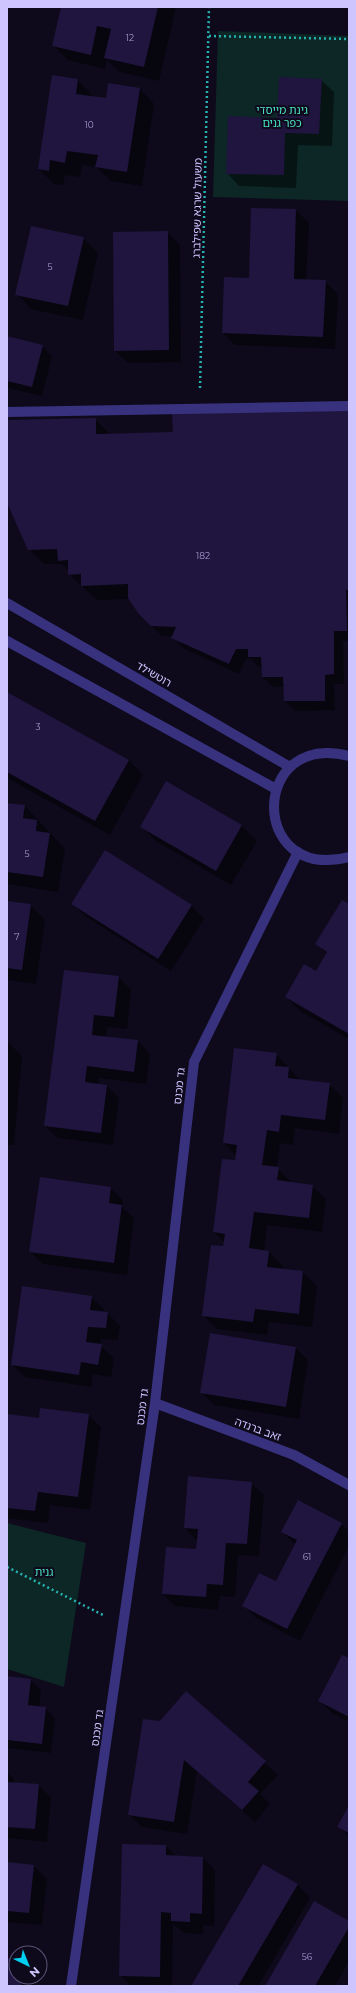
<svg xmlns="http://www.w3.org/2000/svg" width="356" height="1993" viewBox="0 0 356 1993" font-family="Montserrat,'Noto Sans Hebrew',sans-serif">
	<rect width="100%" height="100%" fill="#0e0a1c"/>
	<!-- green -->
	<path fill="#0d2626" d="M218,31L349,36V201L213,197Z
		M7,1523L86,1543L64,1687L7,1669Z"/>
	<!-- shadow -->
	<path fill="#0007" d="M62,7H176L159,81L120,72L107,60L105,69L68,60L53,45Z
		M78,80L92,95V97L107,99L140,89L154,104L142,186L111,181L97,167L82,165L80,177L65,175L63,185L54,184L39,169Z
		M321,80L334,92L332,146L298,145L296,188L239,186L227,173L278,119Z
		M296,210L309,223L306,281H325L338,294L335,349L235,345L223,333L250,279Z
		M167,232L180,245L181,362L128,363L115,351Z
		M83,238L98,253L83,320L31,309L17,294Z
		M7,337L42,346L52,356L42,396L7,388Z
		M349,410V641H343L344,684H334L335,710L295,711L285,701V687H273L263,677L262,667H259L251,659H246L239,674L183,648L173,638V636H162L139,613L130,599L97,600L69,574V571L62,564H44L29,549L7,500V421L95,419L110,434L174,433Z
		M7,693L129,760L143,775L110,835L7,778Z
		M167,783L242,826L257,841L231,885L156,841L141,826Z
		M7,804L25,806L65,849L58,892L7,884Z
		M105,852L192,906L204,919L171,971L85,916L72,903Z
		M7,902L30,905L45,920L36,984L7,980Z
		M349,905V1039L300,1011L286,997L316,972L327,954L317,944Z
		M65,971L119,977L131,990L127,1029L107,1027L106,1037L138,1041L150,1054L146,1084L99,1078V1085L107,1086L119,1098L113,1145L58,1138L45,1126Z
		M7,1041L22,1056L14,1145H7Z
		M276,1054L301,1081L329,1084L343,1098L339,1134L295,1128L293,1145L280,1143L277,1168L292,1183L312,1186L326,1199L322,1232L267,1225L264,1251L269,1252L283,1266L282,1270L303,1272L317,1286L312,1327L269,1322L267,1335L217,1329L203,1315L225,1243L214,1232L236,1161V1156L224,1143Z
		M111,1188L123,1200L122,1207L134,1218L127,1275L43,1264L30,1252Z
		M91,1297L104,1309L103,1312L107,1313L120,1326L118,1340L101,1339L100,1345L114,1358L111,1377L93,1374L91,1387L25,1377L12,1364Z
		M211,1334L296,1348L308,1360L299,1419L214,1405L201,1392Z
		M7,1415L40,1419L88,1415L101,1427L90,1510L50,1505L48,1523L7,1518Z
		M251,1483L264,1495L259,1556L238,1555L235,1597L220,1596L218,1610L175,1606L163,1594L196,1550L197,1541L185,1528Z
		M341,1524L349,1531V1546L300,1641L256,1618L244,1605L276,1583L296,1545L282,1532Z
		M349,1660V1722L332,1713L320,1701Z
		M7,1677L31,1680L41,1690L39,1707L45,1708L55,1718L51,1753L7,1748Z
		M186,1693L278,1775L260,1794L270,1804L255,1822L197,1771L187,1834L142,1827L129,1815L161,1722Z
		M7,1772L14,1779V1783L38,1785L51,1797L47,1842L7,1838Z
		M349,1807V1837L339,1826Z
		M166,1846L177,1857L203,1858L215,1870L214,1926L203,1925V1934L184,1933L173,1924L172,1986H131L120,1975Z
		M7,1863L34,1866L47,1879L42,1925L7,1922Z
		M264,1865L298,1885L310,1898L258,1986H192Z
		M349,1922V1961L335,1986H266Z
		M7,1959H16V1977H36L35,1986H7Z"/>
	<!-- building -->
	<path fill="#1f153e" d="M61,7H158L144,67L104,58L111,29L97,26L91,55L52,46Z
		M52,75L78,79L76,94L106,98L108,83L140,88L127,172L95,167L98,155L67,151L65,163L50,160L49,171L38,169Z
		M279,77L322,79L319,134L285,133L284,175L226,174L228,116L277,118Z
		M251,208L296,209L294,279L326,280L323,337L222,333L224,277L249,278Z
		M31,226L84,237L68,306L15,295Z
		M168,231L169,350L114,351L113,232Z
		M7,336L43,345L32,387L7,381Z
		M349,409V590H346L347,631H334V674L325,675V701H284L283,677H262L261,657H248V649H236L229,664L171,638L176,627L151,626L138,613L128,598V584L81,586V574L68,575V560L58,561L57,549L28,550L7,503V420L96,418V434L173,432L172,414Z
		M7,692L129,760L95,821L7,772Z
		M166,781L242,825L216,871L140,827Z
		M7,803L25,805L23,818L37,820L36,831L50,833L43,877L7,872Z
		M105,850L192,905L158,959L71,904Z
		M342,900L349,904V1034L285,997L304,964L316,971L327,952L315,944Z
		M7,901L31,904L22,970L7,968Z
		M64,970L119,976L114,1017L94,1015L92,1035L138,1040L134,1072L87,1066L85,1082L107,1085L101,1133L44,1126Z
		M234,1048L277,1053L275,1066L289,1067L288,1078L330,1083L325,1120L281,1115L279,1132L267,1130L262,1165L279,1167L277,1180L313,1185L309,1218L254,1212L249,1248L269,1251L267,1267L303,1271L299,1314L255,1309L253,1322L202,1316L211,1245L223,1246L225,1234L213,1232L222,1159L235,1160L237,1145L223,1143Z
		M40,1177L111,1187L109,1203L122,1205L114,1263L29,1252Z
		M22,1286L92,1296L90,1310L108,1312L106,1328L88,1327L86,1342L102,1344L98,1365L81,1362L79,1375L11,1365Z
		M210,1333L296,1347L286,1407L200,1393Z
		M40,1408L89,1414L78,1497L38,1492L35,1511L7,1508V1414L39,1418Z
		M188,1476L252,1482L247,1544L226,1543L223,1585L207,1584L206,1597L162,1594L166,1547L196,1549L198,1529L184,1528Z
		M298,1500L342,1523L287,1629L242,1606L259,1573L276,1581L297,1540L281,1532Z
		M342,1655L349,1658V1717L318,1701Z
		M7,1676L31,1679L28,1705L46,1707L42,1744L7,1740Z
		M186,1691L266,1761L248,1782L259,1791L242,1810L184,1760L174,1822L128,1815L143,1719L160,1721Z
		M7,1782L39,1784L35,1829L7,1827Z
		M349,1805V1833L337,1827Z
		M122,1844L166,1845V1855L203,1857L202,1914L190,1913V1922L171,1921V1913L161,1912L160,1977L119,1976Z
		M7,1862L34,1865L29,1913L7,1911Z
		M263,1864L298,1884L238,1986H191Z
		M314,1901L349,1921V1927L315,1986H265Z
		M7,1958H16V1977H22L21,1986H7Z"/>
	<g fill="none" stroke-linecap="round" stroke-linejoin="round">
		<!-- path -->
		<path stroke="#25b3b0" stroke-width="2.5" stroke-dasharray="2 3" stroke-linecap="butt" d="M209,36L349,39
			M200,388L209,7
			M7,1567L103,1615"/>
		<!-- service -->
		<path stroke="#38327e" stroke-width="10" d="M7,412L349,406"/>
		<!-- minor -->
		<path stroke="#38327e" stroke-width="10" d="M155,1403L294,1455L349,1485
			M71,1986L155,1403L194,1062L298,852"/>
		<!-- tertiary -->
		<path stroke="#38327e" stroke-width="10" d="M7,603L290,767
			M7,641L276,789
			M349,756C250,730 248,883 349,857"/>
	</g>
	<g text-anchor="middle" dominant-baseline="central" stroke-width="4" stroke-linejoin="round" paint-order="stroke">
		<!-- number labels -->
		<g font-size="9" fill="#a299cf">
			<text x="130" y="37">12</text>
			<text x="89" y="124">10</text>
			<text x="50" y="266">5</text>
			<text x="203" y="555">182</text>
			<text x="38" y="726">3</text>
			<text x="27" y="853">5</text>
			<text x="17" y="936">7</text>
			<text x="307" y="1556">61</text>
			<text x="307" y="1956">56</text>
		</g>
		<!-- park labels -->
		<g font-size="11" fill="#4be5c4" stroke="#0e0a1c">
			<text x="282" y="110">גינת מייסדי<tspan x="282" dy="13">כפר גנים</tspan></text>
			<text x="44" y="1572">גנית</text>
		</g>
		<!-- street labels -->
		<g font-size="11" fill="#cec5ff" stroke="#0e0a1c">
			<text transform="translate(197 208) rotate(-89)">משעול שרגא שפילברג</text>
			<text transform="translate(154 674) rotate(30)">רוטשילד</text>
			<text transform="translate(179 1086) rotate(-84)">גד מכנס</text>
			<text transform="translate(142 1407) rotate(-83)">גד מכנס</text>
			<text transform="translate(258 1429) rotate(20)">זאב ברנדה</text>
			<text transform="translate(97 1728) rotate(-82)">גד מכנס</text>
		</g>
	</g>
	<!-- border -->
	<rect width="356" height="1993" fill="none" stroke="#cec5ff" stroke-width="16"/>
	<!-- north arrow -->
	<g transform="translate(28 1965) rotate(137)"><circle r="19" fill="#0e0a1c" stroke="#5b5577"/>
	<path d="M0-3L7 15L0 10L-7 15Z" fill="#00cff0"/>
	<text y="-6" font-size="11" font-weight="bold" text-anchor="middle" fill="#cec5ff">N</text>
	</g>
</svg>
